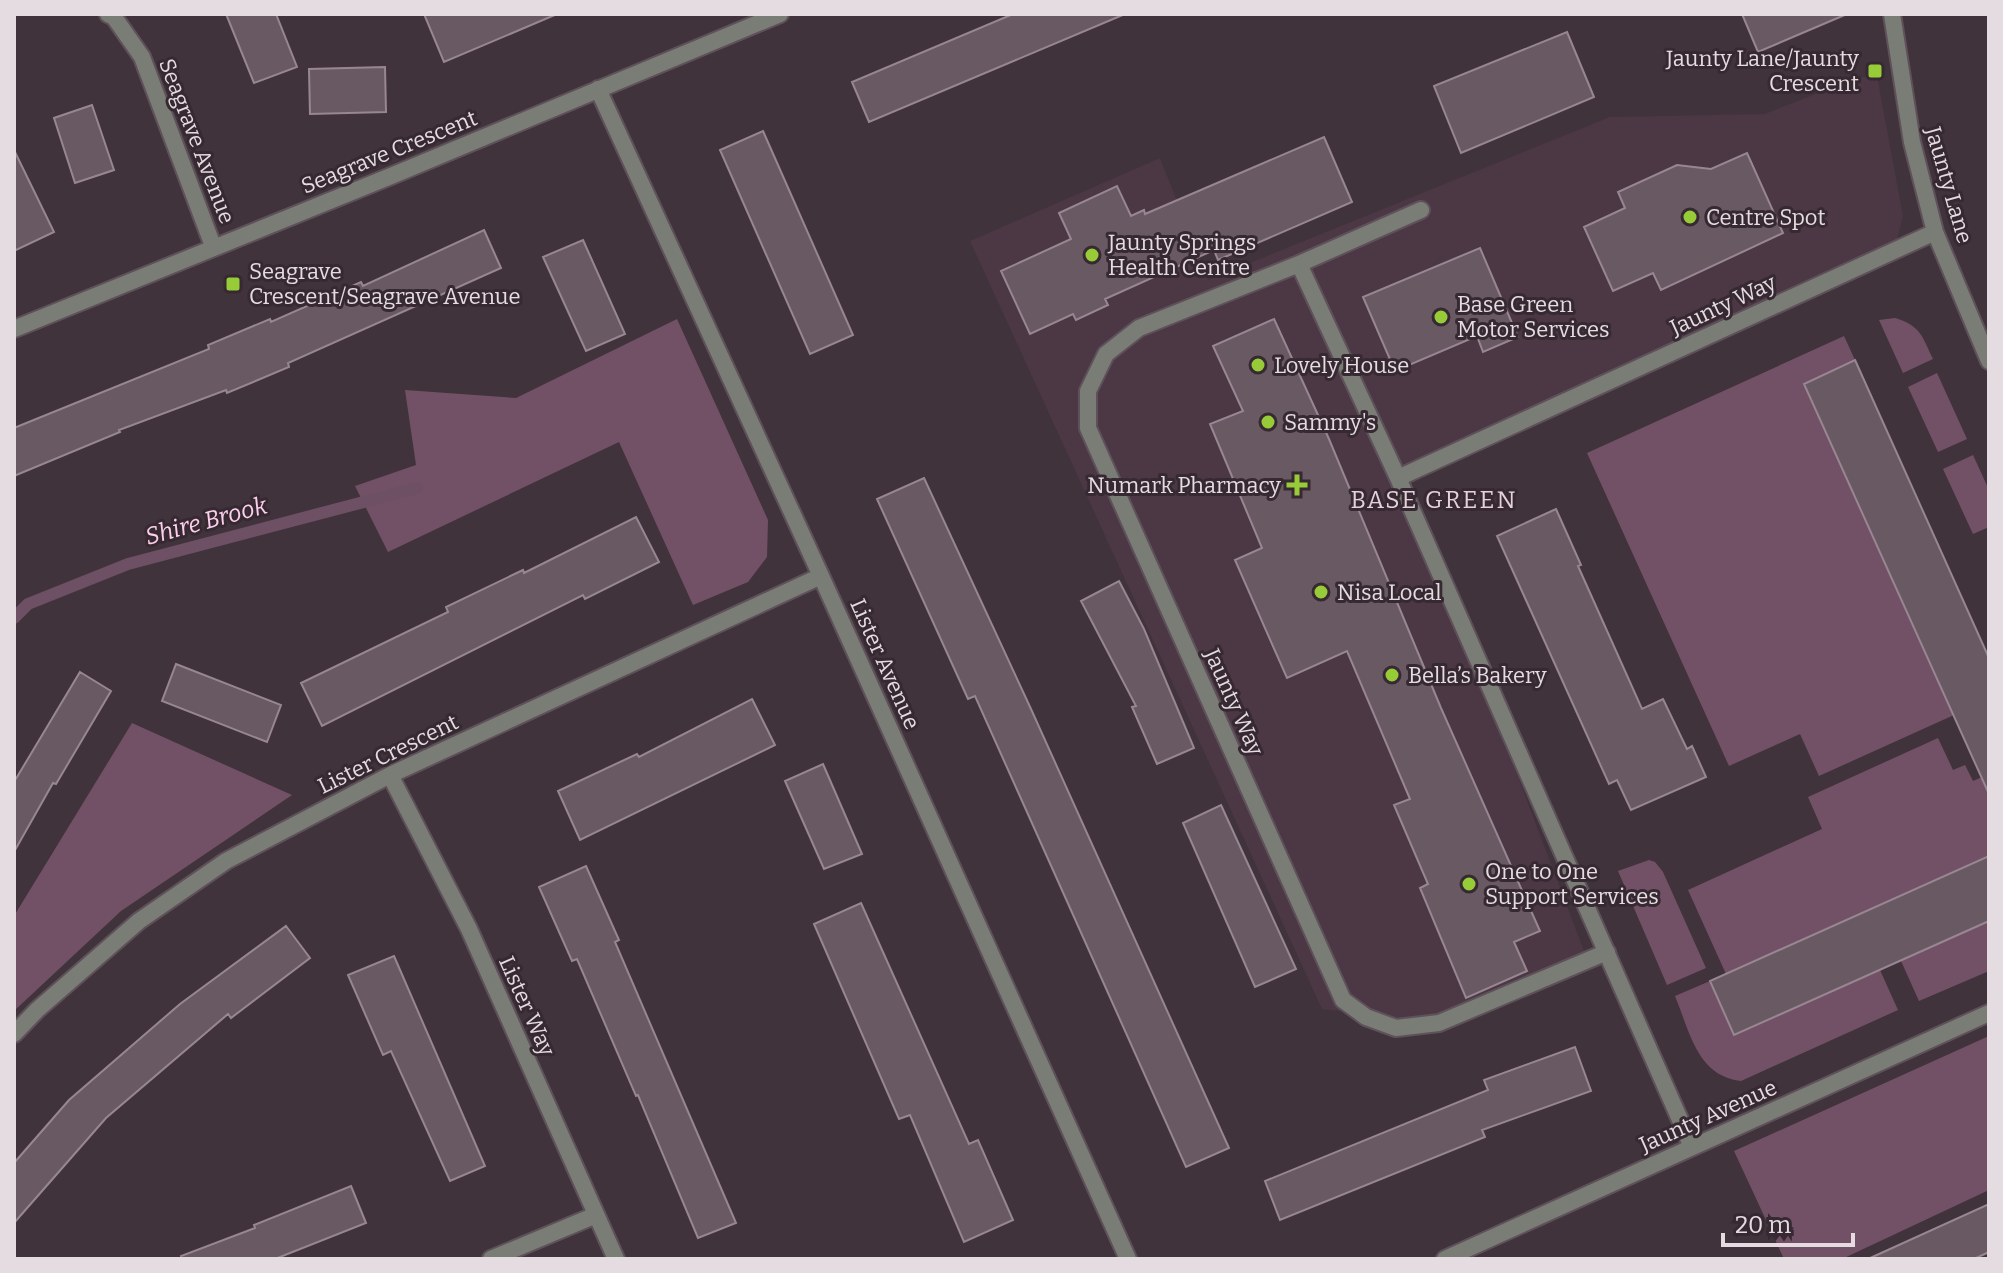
<svg xmlns="http://www.w3.org/2000/svg" width="2003" height="1273" viewBox="0 0 2003 1273" font-family="Bitter,serif">
	<rect width="100%" height="100%" fill="#41333c"/>
	<!-- built -->
	<path fill="#4c3745" d="M1877,76L1903,216L1896,243L1401,468L1584,951L1425,1021L1322,1009L970,241L1160,158L1208,280L1610,117L1765,114L1856,78Z"/>
	<!-- green -->
	<path fill="#725167" d="M1895,318C1921,326 1922,336 1933,359L1903,373L1879,320Z
		M677,319L768,520L767,557L748,582L693,605L619,442L388,552L355,486L416,465L405,390L516,398Z
		M1844,336L1855,360L1804,384L1954,715L1819,776L1800,734L1729,766L1587,453Z
		M1937,373L1967,439L1938,452L1908,387Z
		M1973,455L1989,490V527L1973,534L1943,469Z
		M132,723L292,795L121,911L14,1011V916Z
		M1938,738L1953,770L1965,765L1973,781L1989,774V856L1726,974L1688,890L1822,829L1808,797Z
		M1649,860L1655,862L1663,872L1706,968L1667,985L1618,871Z
		M1989,921V971L1919,1001L1901,961Z
		M1880,970L1898,1010L1741,1081C1697,1076 1690,1032 1675,996L1710,981L1734,1035Z
		M1989,1036V1190L1842,1259H1784L1734,1151Z"/>
	<g fill="none" stroke-linecap="round" stroke-linejoin="round">
		<!-- stream -->
		<path stroke="#6e5065" stroke-width="12" d="M14,618L28,604L128,564L417,488"/>
	</g>
	<!-- building -->
	<path fill="#695963" stroke="#988792" stroke-width="2" d="M226,14H276L297,67L254,83Z
		M424,14H557L444,62Z
		M1013,14H1125L869,122L852,82Z
		M1742,14H1847L1758,52Z
		M1567,32L1594,97L1461,153L1434,86Z
		M385,67L386,112L310,114L309,69Z
		M92,105L114,170L75,183L54,118Z
		M763,131L853,335L810,354L720,150Z
		M1324,137L1352,202L1218,260L1214,250L1105,299L1108,305L1076,320L1073,314L1030,334L1001,271L1071,239L1059,213L1117,186L1131,216L1144,210L1145,214Z
		M14,150L54,232L14,251Z
		M1747,153L1783,233L1661,290L1653,273L1613,291L1584,227L1625,208L1618,192L1677,165L1711,169Z
		M484,230L501,268L288,363L289,367L227,393L226,390L119,430L120,432L14,476V428L209,349L208,345L270,319L271,322L361,282L363,286Z
		M583,240L625,334L586,351L543,257Z
		M1480,248L1518,337L1483,352L1477,336L1395,371L1363,297Z
		M1274,319L1329,439L1441,708L1540,931L1514,942L1527,971L1466,998L1420,888L1428,884L1394,805L1410,799L1347,651L1287,678L1235,560L1262,548L1210,424L1243,411L1213,346Z
		M1855,360L1989,658V794L1804,384Z
		M924,478L1031,709L1229,1148L1186,1167L975,696L968,699L877,499Z
		M1556,509L1581,565L1578,566L1642,709L1663,699L1687,749L1692,746L1706,777L1631,810L1617,780L1609,784L1497,536Z
		M636,517L659,562L585,599L583,595L322,726L301,683L448,612L446,607L523,570L524,573Z
		M1119,581L1144,629L1194,748L1157,764L1132,707L1136,706L1081,601Z
		M176,664L281,705L267,742L162,701Z
		M80,672L111,691L56,784L53,783L14,852V782Z
		M752,699L775,745L580,840L558,791L637,754L639,757Z
		M823,764L862,854L824,869L785,781Z
		M1221,805L1296,969L1255,987L1183,823Z
		M1989,856V921L1734,1035L1710,981Z
		M586,866L619,940L615,942L736,1223L698,1238L638,1095L636,1096L577,959L572,961L539,887Z
		M861,903L969,1144L978,1140L1013,1220L964,1242L910,1115L899,1119L814,924Z
		M286,926L310,958L231,1018L228,1014L106,1118L14,1223V1163L69,1100L180,1004Z
		M394,956L485,1166L450,1181L391,1051L383,1055L348,975Z
		M1575,1047L1591,1091L1482,1130L1485,1137L1280,1220L1265,1181L1488,1090L1484,1080Z
		M351,1186L366,1223L275,1259H182L181,1256L255,1228L254,1225Z
		M1989,1204V1252L1974,1259H1868Z"/>
	<g fill="none" stroke-linecap="round" stroke-linejoin="round">
		<defs>
			<path id="minor" d="M108,14L114,17L142,57L213,246
				M1892,14L1912,142L1935,232L1989,361
				M598,89L821,576L1128,1259
				M1421,210L1299,264L1398,478L1692,1147
				M1299,264L1139,328L1106,354L1088,391V428L1343,1000L1366,1017L1396,1028L1439,1023L1607,952
				M14,329L391,176L780,14
				M1398,478L1935,232
				M390,775L469,929L616,1259
				M14,1034L37,1010L139,921L226,861L390,775L821,576
				M491,1259L596,1215
				M1445,1259L1989,1013"/>
		</defs>
		<!-- minor casing -->
		<use href="#minor" stroke="#5f515a" stroke-width="20"/>
		<!-- minor -->
		<use href="#minor" stroke="#797d75" stroke-width="16"/>
	</g>
	<!-- markers -->
	<g fill="#97cc38" stroke="#372932" stroke-width="3">
		<rect x="1867" y="63" width="16" height="16" rx="4"/>
		<circle cx="1690" cy="217" r="8"/>
		<circle cx="1092" cy="255" r="8"/>
		<rect x="225" y="276" width="16" height="16" rx="4"/>
		<circle cx="1441" cy="317" r="8"/>
		<circle cx="1258" cy="365" r="8"/>
		<circle cx="1268" cy="422" r="8"/>
		<path d="M1293 473h8v8h8v8h-8v8h-8v-8h-8v-8h8z"/>
		<circle cx="1321" cy="592" r="8"/>
		<circle cx="1392" cy="675" r="8"/>
		<circle cx="1469" cy="884" r="8"/>
	</g>
	<g text-anchor="middle" dominant-baseline="central" stroke-width="6" stroke-linejoin="round" paint-order="stroke">
		<!-- poi labels -->
		<g font-size="22" fill="#e5dce2" stroke="#372932" text-anchor="start">
			<text x="1859" y="58" text-anchor="end">Jaunty Lane/Jaunty<tspan x="1859" dy="25">Crescent</tspan></text>
			<text x="1706" y="217">Centre Spot</text>
			<text x="1108" y="242">Jaunty Springs<tspan x="1108" dy="25">Health Centre</tspan></text>
			<text x="249" y="271">Seagrave<tspan x="249" dy="25">Crescent/Seagrave Avenue</tspan></text>
			<text x="1457" y="304">Base Green<tspan x="1457" dy="25">Motor Services</tspan></text>
			<text x="1274" y="365">Lovely House</text>
			<text x="1284" y="422">Sammy's</text>
			<text x="1281" y="485" text-anchor="end">Numark Pharmacy</text>
			<text x="1337" y="592">Nisa Local</text>
			<text x="1408" y="675">Bella’s Bakery</text>
			<text x="1485" y="871">One to One<tspan x="1485" dy="25">Support Services</tspan></text>
		</g>
		<!-- street labels -->
		<g font-size="22" fill="#e5dce2" stroke="#372932">
			<text transform="translate(197 141) rotate(69)">Seagrave Avenue</text>
			<text transform="translate(389 152) rotate(-22)">Seagrave Crescent</text>
			<text transform="translate(1949 185) rotate(74)">Jaunty Lane</text>
			<text transform="translate(1723 305) rotate(-25)">Jaunty Way</text>
			<text transform="translate(885 664) rotate(66)">Lister Avenue</text>
			<text transform="translate(1234 702) rotate(66)">Jaunty Way</text>
			<text transform="translate(388 754) rotate(-26)">Lister Crescent</text>
			<text transform="translate(527 1006) rotate(66)">Lister Way</text>
			<text transform="translate(1708 1116) rotate(-24)">Jaunty Avenue</text>
		</g>
		<!-- neighbourhood labels -->
		<g font-size="24" letter-spacing="2" fill="#e4d1dd" stroke="#372932">
			<text x="1434" y="500">BASE GREEN</text>
		</g>
		<!-- water labels -->
		<g font-size="24" font-style="italic" fill="#fcd0ed" stroke="#372932">
			<text transform="translate(206 521) rotate(-15)">Shire Brook</text>
		</g>
	</g>
	<!-- border -->
	<rect width="2003" height="1273" fill="none" stroke="#e5dce2" stroke-width="32"/>
	<!-- scale -->
	<path d="M1723 1233v12h130v-12" fill="none" stroke="#e5dce2" stroke-width="4"/>
	<text x="1735" y="1233" font-size="24" fill="#e5dce2" stroke="#372932" stroke-width="6" paint-order="stroke">20 m</text>
</svg>
